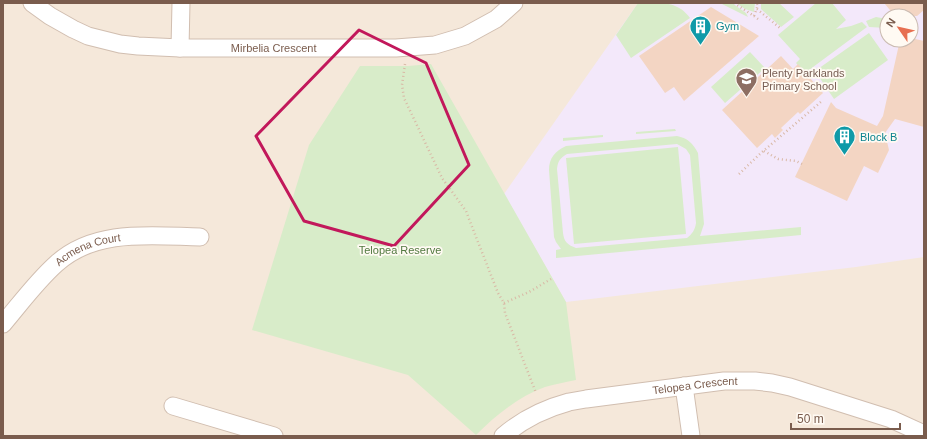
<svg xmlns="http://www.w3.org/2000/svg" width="927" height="439" viewBox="0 0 927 439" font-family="Arial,sans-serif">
	<rect width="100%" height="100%" fill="#fdf6ec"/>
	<!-- residential -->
	<path fill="#f5e8da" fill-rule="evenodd" d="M3,3H924V436H3ZM887,16H911V40H887Z"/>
	<!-- education -->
	<path fill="#f3e8fa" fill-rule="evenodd" d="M638,3H924V257L856,267L566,302L504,194ZM887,16H911V40H887Z"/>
	<!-- green -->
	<path fill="#d8ecc9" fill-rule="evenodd" d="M638,3C659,3 677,0 690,18L631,58L616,35Z
		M720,3H732L746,13L748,17Z
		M736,3H755L754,12L745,9Z
		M761,3H779L794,17L781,27L761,9Z
		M816,3H832L846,20L836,29L851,26L862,22L867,27L805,73L796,63L800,59L778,35Z
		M876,17L887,19V28L869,27L866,21Z
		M869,33L888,60L834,99L815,71Z
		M750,52L765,68L725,103L711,87Z
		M431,64L566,302L576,380C566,382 555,384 545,387C518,397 496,415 476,435L408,375L252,330L309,145L360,66H408Z
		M675,129L676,131L636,134V132Z
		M603,135V137L563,141V138Z
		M677,136C687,138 693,143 698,153L704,224L700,236L801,227V235L556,258V250L561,249L556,242L554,237L549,170C549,158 555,151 566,146ZM677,144L686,149L690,155L696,223C695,230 692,234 687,238L576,248C568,245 564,242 563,233L557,169C558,161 560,158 567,154Z
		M678,147L686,234L574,244L566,158Z"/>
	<!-- building -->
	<path fill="#f3d5c3" d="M884,3H924V10L917,16H895Z
		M711,7L759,36L684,101L674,87L665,93L639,56Z
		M911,38L924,41V127L895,119L885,133L889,150L878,173L864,166L847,201L795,177L831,102L836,108L877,126L883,116L900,40H911Z
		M781,56L793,69L798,64L823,93L800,114L798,112L781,128L783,130L775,138L772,134L757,148L722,110Z"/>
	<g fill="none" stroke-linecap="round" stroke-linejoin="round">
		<defs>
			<g id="street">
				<path id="s1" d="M32,3L50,16L73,29L88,36L120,44L138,46L180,48H396L435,45L465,36L496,19L514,3"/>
				<path d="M180,48L181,3"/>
				<path id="s2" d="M3,324C20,304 36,282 56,264C95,228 152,236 200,237"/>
				<path d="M684,386L691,436"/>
				<path d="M173,406L274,436"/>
				<path id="s3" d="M503,436C523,419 543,409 569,402L586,399L724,381H755L772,383L790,387L891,419L924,434"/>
			</g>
		</defs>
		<!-- street casing -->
		<use href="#street" stroke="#d1beb0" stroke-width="19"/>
		<!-- path -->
		<path stroke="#d9b8a5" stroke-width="2.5" stroke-dasharray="1 3" stroke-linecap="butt" d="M734,3L754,16L758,5L757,3
			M757,9L780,28
			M754,16L758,19
			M405,64L402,85L404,98L442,178L466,211L469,219L498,293L504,303L505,313L536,393
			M764,151L778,159L796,161L802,164
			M739,174L761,153L822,101
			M504,303L529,292L551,279"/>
		<!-- street -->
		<use href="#street" stroke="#fff" stroke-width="17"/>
	</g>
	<!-- marked area -->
	<path fill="none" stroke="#c2185b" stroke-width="3" stroke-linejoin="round" d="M359,30L426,63L469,165L394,246L304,221L256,136Z"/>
	<!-- icons -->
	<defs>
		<symbol id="building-pin" viewBox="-11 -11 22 30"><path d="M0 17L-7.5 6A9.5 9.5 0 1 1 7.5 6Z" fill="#0f9aa8" stroke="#fffaf3"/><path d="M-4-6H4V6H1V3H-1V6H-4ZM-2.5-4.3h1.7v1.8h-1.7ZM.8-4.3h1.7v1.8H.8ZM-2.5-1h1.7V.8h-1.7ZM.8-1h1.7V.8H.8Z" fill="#fff"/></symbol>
		<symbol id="school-pin" viewBox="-11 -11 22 30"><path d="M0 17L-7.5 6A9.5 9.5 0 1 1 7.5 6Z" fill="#8d6e63" stroke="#fffaf3"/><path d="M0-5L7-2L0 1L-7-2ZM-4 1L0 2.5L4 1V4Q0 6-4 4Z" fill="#fff"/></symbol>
	</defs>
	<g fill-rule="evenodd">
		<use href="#building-pin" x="688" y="14" width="25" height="34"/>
		<use href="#school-pin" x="734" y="66" width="25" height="34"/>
		<use href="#building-pin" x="832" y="124" width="25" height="34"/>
	</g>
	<g text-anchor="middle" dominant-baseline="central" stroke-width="3.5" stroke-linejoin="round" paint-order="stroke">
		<!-- culture labels -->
		<g font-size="11" fill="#0d838f" stroke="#fffaf3" text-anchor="start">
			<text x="716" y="26">Gym</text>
			<text x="860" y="137">Block B</text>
		</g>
		<!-- street labels -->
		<g font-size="11" fill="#7a5c4d" stroke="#fffaf3">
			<text stroke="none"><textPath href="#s1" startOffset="252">Mirbelia Crescent</textPath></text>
			<text stroke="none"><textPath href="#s2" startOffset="116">Acmena Court</textPath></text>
			<text stroke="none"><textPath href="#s3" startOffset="202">Telopea Crescent</textPath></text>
		</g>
		<!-- education labels -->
		<g font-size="11" fill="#785e54" stroke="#fffaf3" text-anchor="start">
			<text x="762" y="73">Plenty Parklands<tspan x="762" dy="13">Primary School</tspan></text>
		</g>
		<!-- park labels -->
		<g font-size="11" fill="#537a41" stroke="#fffaf3">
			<text x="400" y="250">Telopea Reserve</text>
		</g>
	</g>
	<!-- border -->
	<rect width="927" height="439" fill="none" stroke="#7a5c4d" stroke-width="8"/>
	<!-- north arrow -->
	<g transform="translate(899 28) rotate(304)"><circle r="19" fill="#fffaf3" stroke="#cabbb1"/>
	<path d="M0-3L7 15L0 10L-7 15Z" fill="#e76f51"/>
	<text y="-6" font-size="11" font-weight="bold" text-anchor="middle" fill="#7a5c4d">N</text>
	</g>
	<!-- scale -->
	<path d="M791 423v6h109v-6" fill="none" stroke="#7a5c4d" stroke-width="2"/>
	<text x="797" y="423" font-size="12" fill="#7a5c4d" stroke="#fffaf3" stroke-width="3" paint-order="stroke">50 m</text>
</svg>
